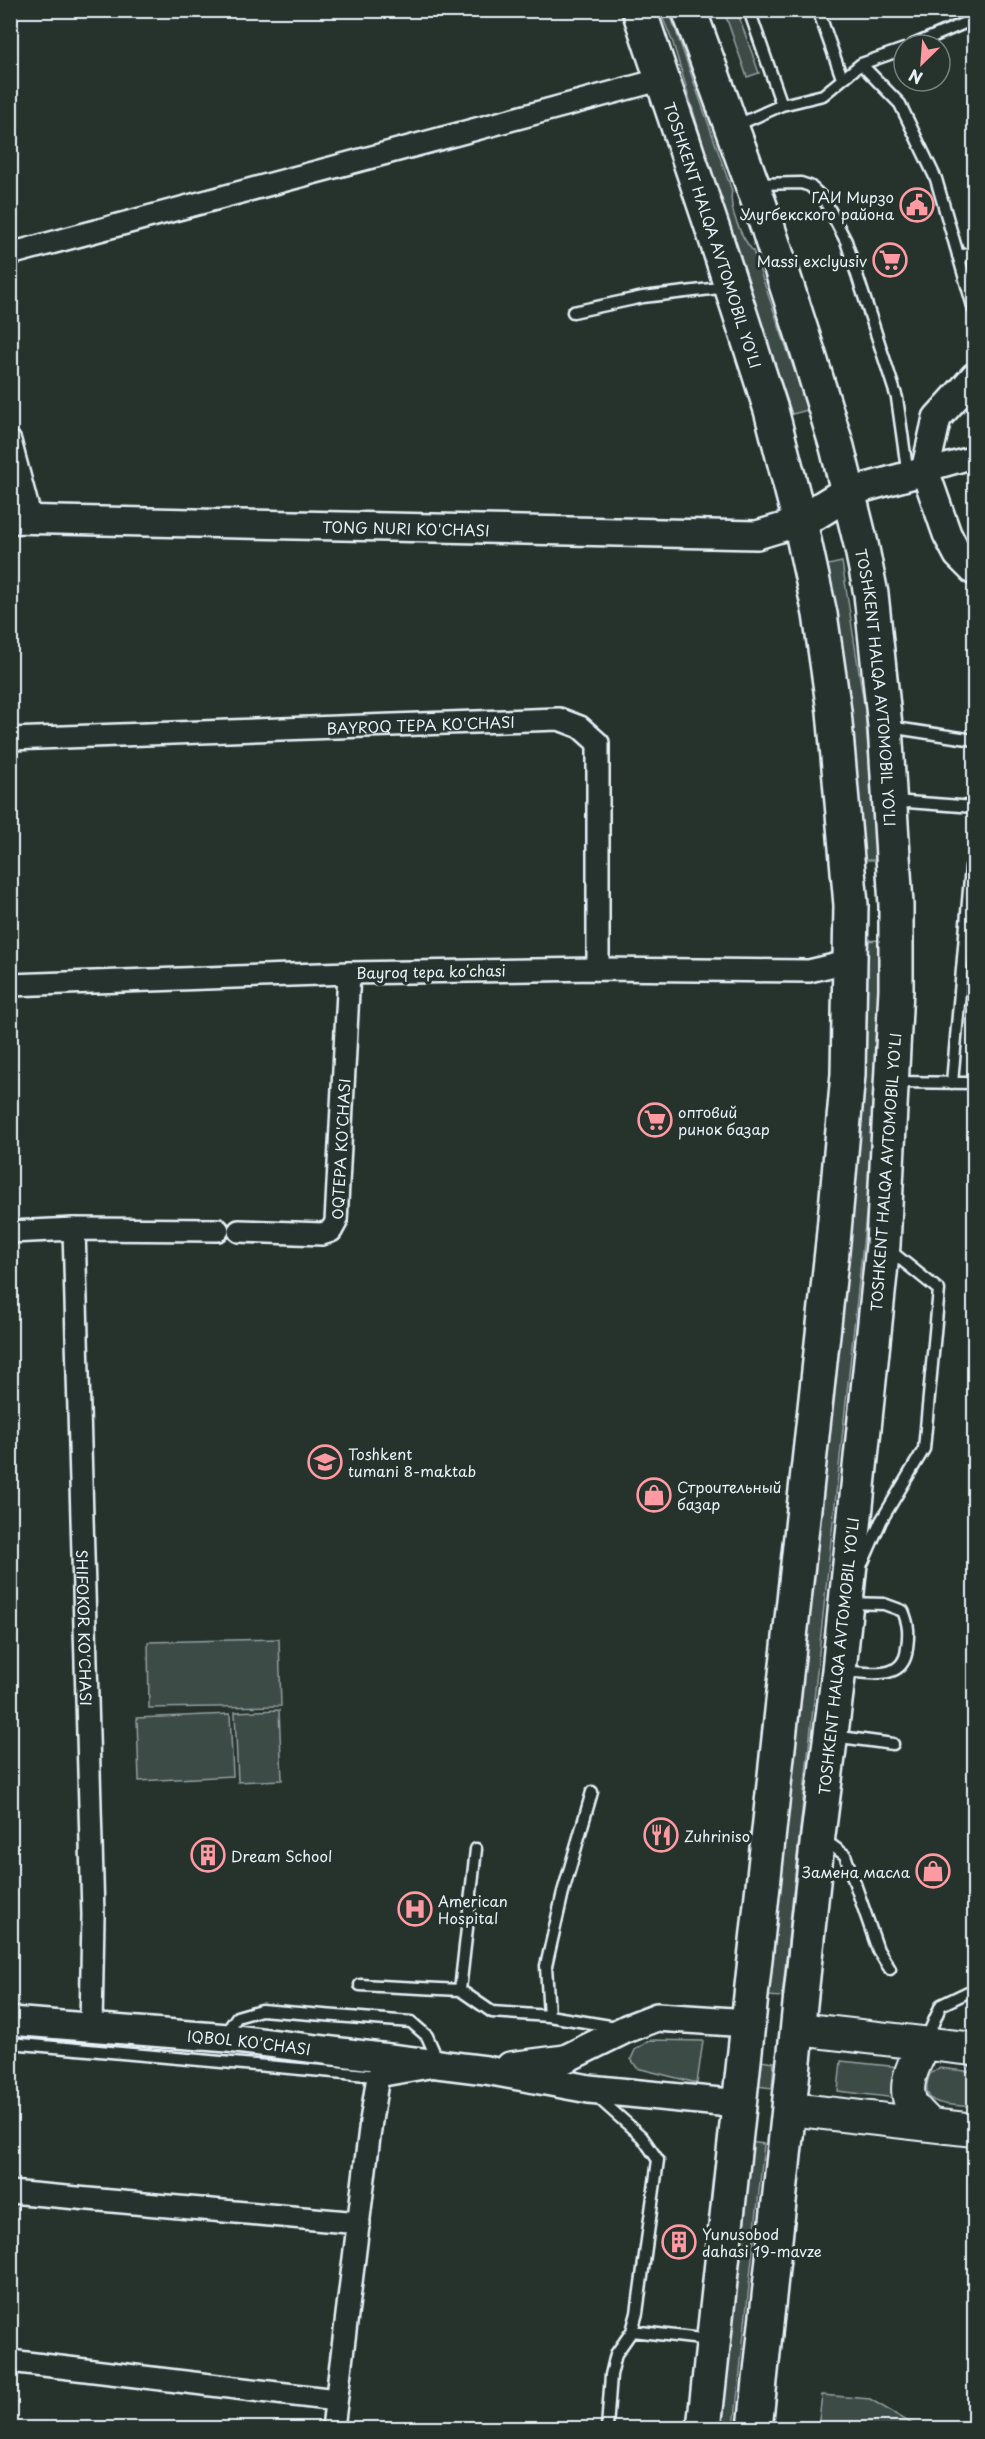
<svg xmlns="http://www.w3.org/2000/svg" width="985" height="2439" viewBox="0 0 985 2439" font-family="'Playpen Sans',sans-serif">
	<rect width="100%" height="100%" fill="#26332d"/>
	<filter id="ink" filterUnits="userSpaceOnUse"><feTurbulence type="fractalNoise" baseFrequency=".0167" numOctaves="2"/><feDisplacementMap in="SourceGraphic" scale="12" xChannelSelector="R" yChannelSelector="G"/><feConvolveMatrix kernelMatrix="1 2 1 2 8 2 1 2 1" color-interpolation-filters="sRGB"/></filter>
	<g filter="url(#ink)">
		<!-- green -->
		<path fill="#3e4b47" stroke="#939ea0" stroke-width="1.5" d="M660,11H669L732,191C728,208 742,239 753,251L808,410L792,414L720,201L673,43Z
			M724,11H737L759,73L747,77Z
			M842,562L865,711L877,860H862L849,712L828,565Z
			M879,940C879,1029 874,1117 867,1206L782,1997L767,1996L864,941Z
			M279,1639L281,1706L149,1708L148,1642Z
			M279,1710L282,1780L238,1782L235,1712Z
			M230,1714L233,1776L139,1781L137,1718Z
			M650,2040L703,2041L697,2083L637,2068L631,2059L635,2050Z
			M760,2060L774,2062L772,2088L757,2086Z
			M841,2061L899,2067L896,2098L838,2091Z
			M939,2068L974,2072V2107C951,2104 916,2109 930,2074Z
			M749,2142L764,2144L734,2428H719Z
			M822,2395L870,2399L919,2428H818Z"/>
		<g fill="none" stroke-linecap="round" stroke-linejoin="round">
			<defs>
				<path id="service" d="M818,10L842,78
					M913,45L974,19
					M861,64L904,49
					M782,105L823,95L861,64L900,104L936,179L974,310
					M735,126L782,105L749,10
					M755,184L801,183L810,186L824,199L846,241L897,398L908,476
					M958,256L974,253
					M573,312L643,297L728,287
					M889,727L974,740
					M894,801L974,807
					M895,1082L974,1083
					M952,1083L971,867
					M863,1562L881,1521L924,1449L939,1290L888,1249
					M841,1671C867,1672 904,1683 907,1648C909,1633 909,1625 903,1611L884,1604L848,1603
					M833,1736L893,1744
					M823,1839L845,1855L878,1950L890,1969
					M360,1985L460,1990L492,2012L549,2016L616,2027
					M460,1990L476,1849
					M549,2016L546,1966L563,1892L592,1792
					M228,2038L232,2024L237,2017L261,2010L411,2022L427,2036L438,2061
					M926,2040L941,2005L968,1992L974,1993
					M10,2043L378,2076
					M595,2095L642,2137L658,2160L637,2313L632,2331L616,2354L611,2375L607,2428
					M632,2331L710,2340"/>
				<g id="minor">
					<path d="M10,254L663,79"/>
					<path d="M10,441L31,520"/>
					<path d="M925,471L974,457"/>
					<path id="s1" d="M10,739L559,719L580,727L598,743V969"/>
					<path d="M10,985L349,973L598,969L809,971L851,961"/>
					<path id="s2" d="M74,1229L93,1915L91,2027"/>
					<path id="s3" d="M239,1231L322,1234L331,1231L336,1222L349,973"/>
					<path d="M10,1232L74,1229L218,1230"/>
					<path d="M10,2192L359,2223"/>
					<path d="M10,2361L336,2400"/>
					<path d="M333,2428L371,2121L378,2076L429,2067"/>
				</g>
				<g id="tertiary">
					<path d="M974,377L937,418L925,471L947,534L958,555L974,571"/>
					<path d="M849,492L925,471"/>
					<path id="s4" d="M10,519L757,535L800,522"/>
					<path id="s5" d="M10,2021L228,2038L486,2070L589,2089L740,2104"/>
					<path d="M510,2066L565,2059L626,2029L657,2017L748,2023"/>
				</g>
				<path id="secondary" d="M798,2029L974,2049
					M925,2044C916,2059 902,2084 911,2103C915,2111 924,2118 930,2125
					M790,2109L974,2130"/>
				<g id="trunk">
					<path id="s6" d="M639,10L717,242L771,410L800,522L820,614L834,711L851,905L848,1074L833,1242L704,2428"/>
					<path id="s7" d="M689,10L768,228L809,355L837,447L861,544L871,594L885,726L896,905V989L883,1245L839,1670L818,1835L755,2428"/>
					<path d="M800,522L849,492"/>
				</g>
			</defs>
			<!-- service casing -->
			<use href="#service" stroke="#e8f1f8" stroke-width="15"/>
			<!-- minor casing -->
			<use href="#minor" stroke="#e8f1f8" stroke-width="26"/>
			<!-- tertiary casing -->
			<use href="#tertiary" stroke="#e8f1f8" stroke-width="32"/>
			<!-- secondary casing -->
			<use href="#secondary" stroke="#e8f1f8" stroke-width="36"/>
			<!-- trunk casing -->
			<use href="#trunk" stroke="#e8f1f8" stroke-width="38"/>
			<!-- service -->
			<use href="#service" stroke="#26332d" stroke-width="10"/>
			<!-- minor -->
			<use href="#minor" stroke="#26332d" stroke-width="21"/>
			<!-- tertiary -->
			<use href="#tertiary" stroke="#26332d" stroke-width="27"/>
			<!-- secondary -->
			<use href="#secondary" stroke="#26332d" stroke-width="32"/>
			<!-- trunk -->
			<use href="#trunk" stroke="#26332d" stroke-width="33"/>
		</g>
	</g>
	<!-- icons -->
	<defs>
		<symbol id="civic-ring" viewBox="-11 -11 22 22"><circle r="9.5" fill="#26332d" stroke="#ff9aa2" stroke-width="1.5"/><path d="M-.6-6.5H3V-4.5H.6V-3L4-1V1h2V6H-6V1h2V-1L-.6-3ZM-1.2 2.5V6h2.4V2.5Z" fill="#ff9aa2"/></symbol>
		<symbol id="supermarket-ring" viewBox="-11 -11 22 22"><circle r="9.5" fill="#26332d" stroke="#ff9aa2" stroke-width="1.5"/><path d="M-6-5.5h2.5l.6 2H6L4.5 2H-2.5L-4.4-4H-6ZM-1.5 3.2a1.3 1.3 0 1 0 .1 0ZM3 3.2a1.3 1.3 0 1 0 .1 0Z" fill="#ff9aa2"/></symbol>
		<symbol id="school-ring" viewBox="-11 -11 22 22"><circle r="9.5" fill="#26332d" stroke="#ff9aa2" stroke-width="1.5"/><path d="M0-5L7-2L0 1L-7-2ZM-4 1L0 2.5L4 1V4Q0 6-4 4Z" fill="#ff9aa2"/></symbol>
		<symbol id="shop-ring" viewBox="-11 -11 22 22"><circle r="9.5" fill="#26332d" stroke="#ff9aa2" stroke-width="1.5"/><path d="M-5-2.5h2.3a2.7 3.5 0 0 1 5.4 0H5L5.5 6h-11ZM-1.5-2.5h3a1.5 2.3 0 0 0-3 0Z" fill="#ff9aa2"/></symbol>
		<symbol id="restaurant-ring" viewBox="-11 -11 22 22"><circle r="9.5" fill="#26332d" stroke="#ff9aa2" stroke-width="1.5"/><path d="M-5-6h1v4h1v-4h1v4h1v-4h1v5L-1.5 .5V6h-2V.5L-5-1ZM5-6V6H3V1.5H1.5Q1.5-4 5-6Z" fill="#ff9aa2"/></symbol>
		<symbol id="building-ring" viewBox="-11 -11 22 22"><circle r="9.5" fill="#26332d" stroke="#ff9aa2" stroke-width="1.5"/><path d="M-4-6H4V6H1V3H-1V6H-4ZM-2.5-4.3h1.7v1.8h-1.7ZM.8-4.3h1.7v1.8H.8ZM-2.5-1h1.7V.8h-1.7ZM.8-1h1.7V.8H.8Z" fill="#ff9aa2"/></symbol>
		<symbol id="hospital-ring" viewBox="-11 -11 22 22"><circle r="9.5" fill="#26332d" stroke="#ff9aa2" stroke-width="1.5"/><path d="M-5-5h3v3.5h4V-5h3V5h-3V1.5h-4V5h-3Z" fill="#ff9aa2"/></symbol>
	</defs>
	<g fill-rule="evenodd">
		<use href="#civic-ring" x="898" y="186" width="38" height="38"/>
		<use href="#supermarket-ring" x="871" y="241" width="38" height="38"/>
		<use href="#supermarket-ring" x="636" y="1101" width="38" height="38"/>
		<use href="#school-ring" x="306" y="1443" width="38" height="38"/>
		<use href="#shop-ring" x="635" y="1476" width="38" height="38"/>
		<use href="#restaurant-ring" x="642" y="1816" width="38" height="38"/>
		<use href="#building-ring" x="189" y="1836" width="38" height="38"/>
		<use href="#shop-ring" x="914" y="1852" width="38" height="38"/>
		<use href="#hospital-ring" x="396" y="1890" width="38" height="38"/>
		<use href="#building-ring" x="660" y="2223" width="38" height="38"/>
	</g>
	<g text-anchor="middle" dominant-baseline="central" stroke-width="6" stroke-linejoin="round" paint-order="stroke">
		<!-- poi labels -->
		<g font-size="15" fill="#e8f1f8" stroke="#26332d" text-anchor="start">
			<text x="894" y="196" text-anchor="end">ГАИ Мирзо<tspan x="894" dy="17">Улугбекского района</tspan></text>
			<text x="867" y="260" text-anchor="end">Massi exclyusiv</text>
			<text x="678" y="1111">оптовий<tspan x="678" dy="17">ринок базар</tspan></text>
			<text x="348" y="1453">Toshkent<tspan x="348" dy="17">tumani 8-maktab</tspan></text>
			<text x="677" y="1486">Строительный<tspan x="677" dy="17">базар</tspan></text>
			<text x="684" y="1835">Zuhriniso</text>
			<text x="231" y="1855">Dream School</text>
			<text x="910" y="1871" text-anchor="end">Замена масла</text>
			<text x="438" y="1900">American<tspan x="438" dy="17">Hospital</tspan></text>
			<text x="702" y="2233">Yunusobod<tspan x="702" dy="17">dahasi 19-mavze</tspan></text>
		</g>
		<!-- street labels -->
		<g font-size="15" fill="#e8f1f8" stroke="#26332d">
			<text stroke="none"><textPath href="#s6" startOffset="237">TOSHKENT HALQA AVTOMOBIL YO'LI</textPath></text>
			<text stroke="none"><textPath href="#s4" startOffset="396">TONG NURI KO'CHASI</textPath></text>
			<text stroke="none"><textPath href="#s7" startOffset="706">TOSHKENT HALQA AVTOMOBIL YO'LI</textPath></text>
			<text stroke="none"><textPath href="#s1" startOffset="411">BAYROQ TEPA KO'CHASI</textPath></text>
			<text transform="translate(431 971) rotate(-1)">Bayroq tepa koʻchasi</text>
			<text stroke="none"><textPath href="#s3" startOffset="176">OQTEPA KO'CHASI</textPath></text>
			<text transform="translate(885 1172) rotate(-86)">TOSHKENT HALQA AVTOMOBIL YO'LI</text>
			<text stroke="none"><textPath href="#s2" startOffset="399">SHIFOKOR KO'CHASI</textPath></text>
			<text transform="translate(838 1656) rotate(-84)">TOSHKENT HALQA AVTOMOBIL YO'LI</text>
			<text stroke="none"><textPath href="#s5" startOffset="240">IQBOL KO'CHASI</textPath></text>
		</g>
	</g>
	<!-- margin -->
	<rect width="985" height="2439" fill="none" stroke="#26332d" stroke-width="36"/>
	<rect x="18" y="18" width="949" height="2403" fill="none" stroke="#e8f1f8" stroke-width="2" filter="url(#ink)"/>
	<!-- north arrow -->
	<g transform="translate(922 63) rotate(205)"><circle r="28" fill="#26332d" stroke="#747f7e" stroke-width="1.5"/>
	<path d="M0-4.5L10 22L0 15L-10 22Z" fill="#ff9aa2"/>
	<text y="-9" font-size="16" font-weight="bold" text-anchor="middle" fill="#e8f1f8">N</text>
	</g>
</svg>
